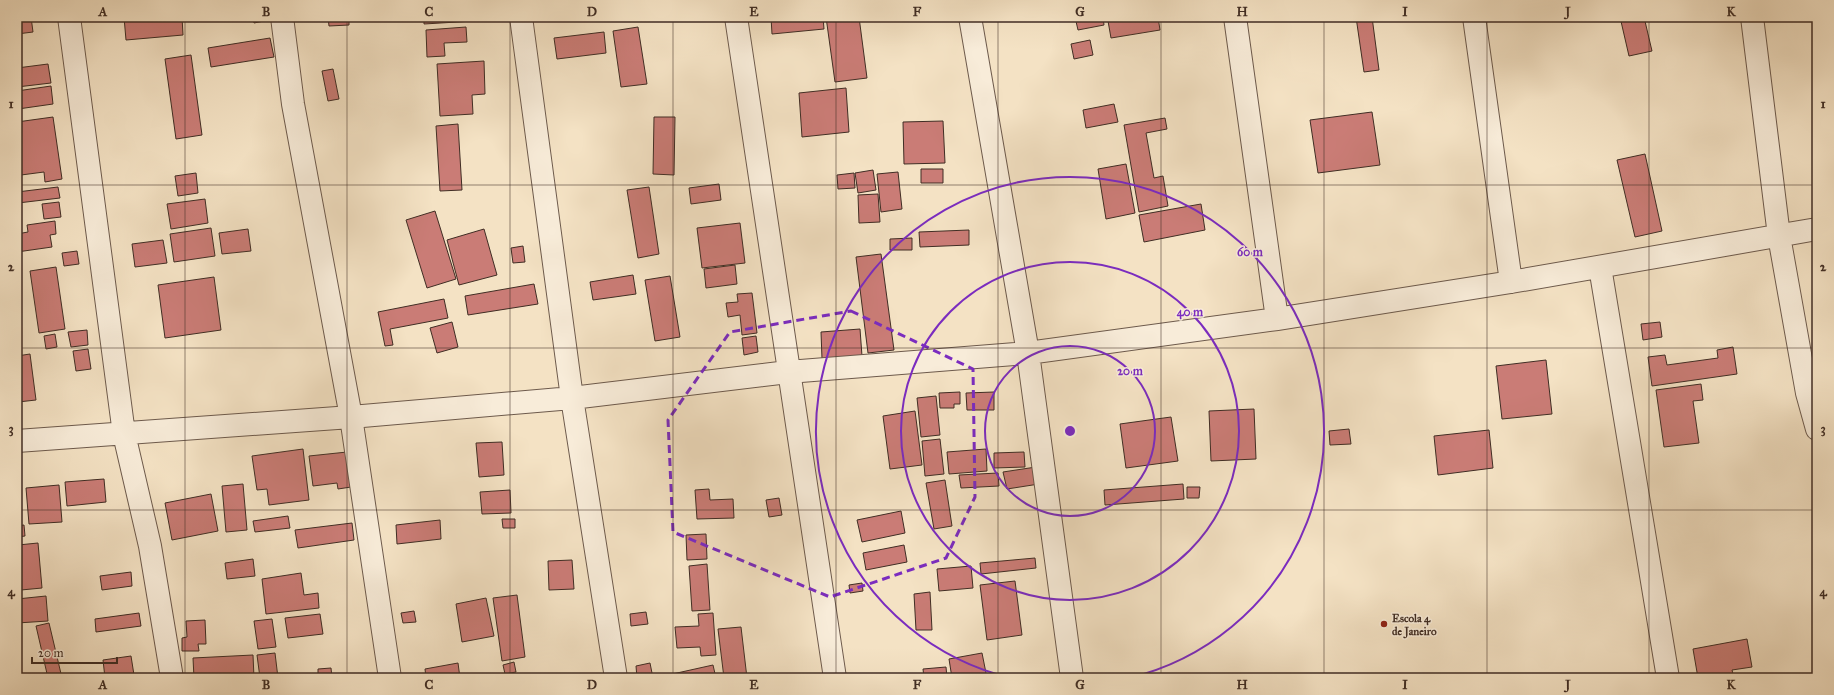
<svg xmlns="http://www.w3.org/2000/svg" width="1834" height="695" viewBox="0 0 1834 695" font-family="'IM FELL Great Primer',serif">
	<rect width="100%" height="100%" fill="#f4e2c4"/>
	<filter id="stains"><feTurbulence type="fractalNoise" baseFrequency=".005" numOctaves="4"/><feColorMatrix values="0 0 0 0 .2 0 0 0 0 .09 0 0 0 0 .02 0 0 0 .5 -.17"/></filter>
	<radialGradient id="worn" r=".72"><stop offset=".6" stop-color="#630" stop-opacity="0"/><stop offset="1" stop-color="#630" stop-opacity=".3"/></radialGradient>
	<!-- building -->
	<path fill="#ca7c76" stroke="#402d24" d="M17,17H31L33,32L17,34Z
		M124,17H182L183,35L126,40Z
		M253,17H269V20L254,23Z
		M328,17H349V25L329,26Z
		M363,17H409V18L363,21Z
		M424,17H490V20L424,24Z
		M771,17H823L824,29L772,34Z
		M826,17H859L867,78L835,82Z
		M1075,17H1103L1104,25L1078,30Z
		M1130,17H1158L1160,30L1111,38L1108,21Z
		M1356,17H1372L1379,70L1364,72Z
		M1620,17H1644L1652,51L1629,56Z
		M466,27L467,42L444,43L445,56L427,57L426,30Z
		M638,27L647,84L621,87L613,31Z
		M604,32L606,53L557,59L554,38Z
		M270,38L274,57L211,67L208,48Z
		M1090,40L1093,55L1074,59L1071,44Z
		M191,55L202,135L176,139L165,59Z
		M484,61L485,94L472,95L473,114L440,116L437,64Z
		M48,64L51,83L17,87V68Z
		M333,69L339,99L328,101L322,71Z
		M51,86L53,104L18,109L17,91Z
		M846,88L849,132L802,137L799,93Z
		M1114,104L1118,122L1086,128L1083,110Z
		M1372,112L1380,165L1318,173L1310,120Z
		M53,117L62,179L45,182L44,172L21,175L17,146V122Z
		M654,117H675L674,175L653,174Z
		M1165,118L1167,129L1146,133L1154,178L1163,176L1168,206L1139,212L1124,125Z
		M943,121L945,163L904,164L903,122Z
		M458,124L462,190L440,191L436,126Z
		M1645,154L1662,231L1635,237L1617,160Z
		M1126,164L1135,213L1106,219L1098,169Z
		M921,169H943V183H921Z
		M873,170L876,190L858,193L855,173Z
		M898,172L902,209L881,212L877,174Z
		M196,173L198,193L178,196L175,176Z
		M854,173L855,188L838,189L837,175Z
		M719,184L721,200L691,204L689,188Z
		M58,187L60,198L18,203L17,192Z
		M649,187L659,254L638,258L627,190Z
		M878,194L880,222L859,223L858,195Z
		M205,199L208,223L171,229L167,204Z
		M59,202L61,217L44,219L42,204Z
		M1201,204L1205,230L1144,242L1139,215Z
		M435,211L456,279L427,288L406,220Z
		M55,221L56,234L50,235L52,247L17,252V234L28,232L27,225Z
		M740,223L745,263L702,268L697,228Z
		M211,228L215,256L174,262L170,234Z
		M248,229L251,251L222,254L219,233Z
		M484,229L497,275L459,285L447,240Z
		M969,230V245L920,247L919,232Z
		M912,238V250H890V239Z
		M163,240L167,263L135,267L132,244Z
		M523,246L525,262L513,263L511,248Z
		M77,251L79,264L64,266L62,253Z
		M881,254L894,350L868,353L856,257Z
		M735,265L737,284L706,288L704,269Z
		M56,267L65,329L39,333L30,271Z
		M633,275L636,294L593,300L590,282Z
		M670,276L680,337L655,341L645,280Z
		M214,277L221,330L165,338L158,285Z
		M534,284L538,304L468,315L465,296Z
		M752,293L757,333L742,335L740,315L728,317L726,303L738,302L737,294Z
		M444,299L448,318L390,329L393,345L385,346L378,312Z
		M452,322L458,347L437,353L430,328Z
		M1660,322L1662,337L1643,340L1641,324Z
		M860,329L862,356L822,359L821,332Z
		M87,330L88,345L71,347L68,332Z
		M55,334L57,347L46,349L44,336Z
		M756,336L758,352L744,355L742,338Z
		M1733,347L1737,374L1652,386L1648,357L1665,355L1667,365L1718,358L1717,350Z
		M88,349L91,369L76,371L73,351Z
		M30,354L36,400L18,402L17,356Z
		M1546,360L1552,414L1502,419L1496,366Z
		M1701,384L1703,400L1693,401L1699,443L1664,447L1656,390Z
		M960,392V404H954V408H940L939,393Z
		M994,392V410H967L966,393Z
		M936,396L940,435L921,437L917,398Z
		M1254,409L1256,459L1211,461L1209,411Z
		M915,411L922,465L890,469L883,416Z
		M1171,417L1178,461L1126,468L1120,424Z
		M1349,429L1351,444L1330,445L1329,431Z
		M1489,430L1493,468L1438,475L1434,436Z
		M940,439L944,474L925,476L922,441Z
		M502,442L504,475L479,477L476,443Z
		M303,449L309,500L269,505L267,489L257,490L252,456Z
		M986,449L987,471L949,474L947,452Z
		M347,452L351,487L338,489L337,483L313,486L309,456Z
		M1024,452L1025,467L994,468V453Z
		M1036,467L1039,484L1007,489L1003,472Z
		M998,473L999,486L961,488L959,475Z
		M17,477L20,514H17Z
		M104,479L106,502L67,506L65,482Z
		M945,480L952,526L934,529L926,483Z
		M243,484L247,530L226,532L222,486Z
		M1183,484L1184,499L1105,505L1104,490Z
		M59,485L62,522L29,524L26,488Z
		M1187,487H1200L1199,498H1187Z
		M709,489L710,500L733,499L734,518L697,519L695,490Z
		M510,490L511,513L482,514L480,492Z
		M211,494L218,531L172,540L165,503Z
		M779,498L782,515L769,517L766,500Z
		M901,511L905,533L862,542L857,520Z
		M288,516L290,528L255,532L253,521Z
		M502,519H515V528H503Z
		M440,520L441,539L397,544L396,525Z
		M352,523L354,540L298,548L295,530Z
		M24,525L25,536L17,537V526Z
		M706,534L707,559L687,560L686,535Z
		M38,543L42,588L21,590L18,545Z
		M904,545L907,562L866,570L863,553Z
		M1035,558L1036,568L981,574L980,563Z
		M253,559L255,576L227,579L225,563Z
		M572,560L574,589L549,590L548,561Z
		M707,564L710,610L692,611L689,566Z
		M971,566L973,588L939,591L937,569Z
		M131,572L132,586L102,590L100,576Z
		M301,573L304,595L318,593L319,608L266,614L262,579Z
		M1015,581L1022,635L987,640L980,585Z
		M862,583L863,591L850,593L849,585Z
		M930,592L932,630H916L914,594Z
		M517,595L525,657L502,661L493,598Z
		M46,596L48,621L17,623V599Z
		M486,598L494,636L462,642L456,604Z
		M414,611L416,622L403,623L401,613Z
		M646,612L648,624L631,626L630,614Z
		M139,613L141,626L96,632L95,619Z
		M713,613L716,655L701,656L700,647L677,648L675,627L699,626L698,614Z
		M320,614L323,634L288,638L285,618Z
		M272,619L276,647L258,649L254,621Z
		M205,620L206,644H198L199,651H182V638L187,637L186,621Z
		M49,623L62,678H48L36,626Z
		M741,627L747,678H724L718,629Z
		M1747,639L1752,667L1732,670L1734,678H1698L1693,649Z
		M275,653L278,678H260L257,655Z
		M982,653L987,678H952L949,659Z
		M253,655L254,678H194L193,658Z
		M131,656L134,675L141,674L142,678H105L103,660Z
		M514,662L516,672L505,674L503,665Z
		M458,663L460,678H426L425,669Z
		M650,663L653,678H637L636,666Z
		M713,665L716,678H669L668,675Z
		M946,667L947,678H924L923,669Z
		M331,668L332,678H318V669Z"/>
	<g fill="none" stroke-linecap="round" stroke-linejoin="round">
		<defs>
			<path id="minor" d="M69,17L124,434L150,546L172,678
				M282,17L293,104L351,417L390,678
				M521,17L572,398L616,678
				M736,17L835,678
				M970,17L1028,353L1072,678
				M1235,17L1277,319
				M1474,17L1511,282
				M1752,17L1779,236L1807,393L1817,429
				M1600,267L1668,678
				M17,441L351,417L572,398L788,372L1028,353L1277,319L1511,282L1817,229"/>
		</defs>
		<!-- minor casing -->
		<use href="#minor" stroke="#6d5a4c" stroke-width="24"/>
		<!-- minor -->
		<use href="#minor" stroke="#f8ecd9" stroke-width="22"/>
	</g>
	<!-- marked area -->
	<path fill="none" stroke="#7b2cbf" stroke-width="3" stroke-dasharray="8 5" stroke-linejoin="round" d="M851,311L973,369L975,497L946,558L830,597L673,532L668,420L730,332Z"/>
	<!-- grid -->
	<path fill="none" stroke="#402d24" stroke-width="1" stroke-opacity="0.55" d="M185,17V678M347,17V678M510,17V678M673,17V678M836,17V678M998,17V678M1161,17V678M1324,17V678M1487,17V678M1649,17V678M17,185H1817M17,348H1817M17,510H1817"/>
	<!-- distance rings -->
	<g fill="none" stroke="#7b2cbf" stroke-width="2">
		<circle cx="1070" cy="431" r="85"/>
		<circle cx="1070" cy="431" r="169"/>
		<path d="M1011 678A254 254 0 1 1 1129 678"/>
	</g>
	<!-- markers -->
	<circle fill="#8f2418" stroke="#f8ecd9" stroke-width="1.5" cx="1384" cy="624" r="4"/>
	<g text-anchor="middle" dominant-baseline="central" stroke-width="3" stroke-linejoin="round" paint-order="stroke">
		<!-- poi labels -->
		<g font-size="11" font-weight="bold" fill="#402d24" stroke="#f8ecd9" text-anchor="start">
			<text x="1392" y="618">Escola 4<tspan x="1392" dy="13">de Janeiro</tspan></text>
		</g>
	</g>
	<circle cx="1070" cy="431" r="6" fill="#7b2cbf" stroke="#f8ecd9" stroke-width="2"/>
	<g font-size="12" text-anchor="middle" font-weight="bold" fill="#7b2cbf" stroke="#f8ecd9" stroke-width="3" stroke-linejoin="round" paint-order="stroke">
		<text x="1250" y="256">60 m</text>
		<text x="1190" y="316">40 m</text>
		<text x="1130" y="375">20 m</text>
	</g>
	<!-- margin -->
	<rect width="1834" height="695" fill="none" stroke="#f4e2c4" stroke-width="44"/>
	<!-- scale -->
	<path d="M32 657v6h85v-6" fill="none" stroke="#402d24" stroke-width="2"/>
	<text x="38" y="657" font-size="12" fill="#402d24" stroke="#f8ecd9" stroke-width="3" paint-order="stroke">20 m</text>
	<rect x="22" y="22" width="1790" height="651" fill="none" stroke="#402d24" stroke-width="1.5"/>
	<g font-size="13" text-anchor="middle" font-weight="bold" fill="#402d24">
		<text x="103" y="16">A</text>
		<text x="266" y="16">B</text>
		<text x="429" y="16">C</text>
		<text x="592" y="16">D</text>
		<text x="754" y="16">E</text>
		<text x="917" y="16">F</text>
		<text x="1080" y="16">G</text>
		<text x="1242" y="16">H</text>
		<text x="1405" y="16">I</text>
		<text x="1568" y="16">J</text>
		<text x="1731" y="16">K</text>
		<text x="11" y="108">1</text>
		<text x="1823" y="108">1</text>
		<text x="11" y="271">2</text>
		<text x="1823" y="271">2</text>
		<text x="11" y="433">3</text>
		<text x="1823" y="433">3</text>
		<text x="11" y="596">4</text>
		<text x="1823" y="596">4</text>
		<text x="103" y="689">A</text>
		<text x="266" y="689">B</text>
		<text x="429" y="689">C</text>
		<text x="592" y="689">D</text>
		<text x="754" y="689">E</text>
		<text x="917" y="689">F</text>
		<text x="1080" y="689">G</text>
		<text x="1242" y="689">H</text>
		<text x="1405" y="689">I</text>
		<text x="1568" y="689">J</text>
		<text x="1731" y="689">K</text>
	</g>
	<rect width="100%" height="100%" filter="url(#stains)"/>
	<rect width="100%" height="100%" fill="url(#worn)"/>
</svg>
